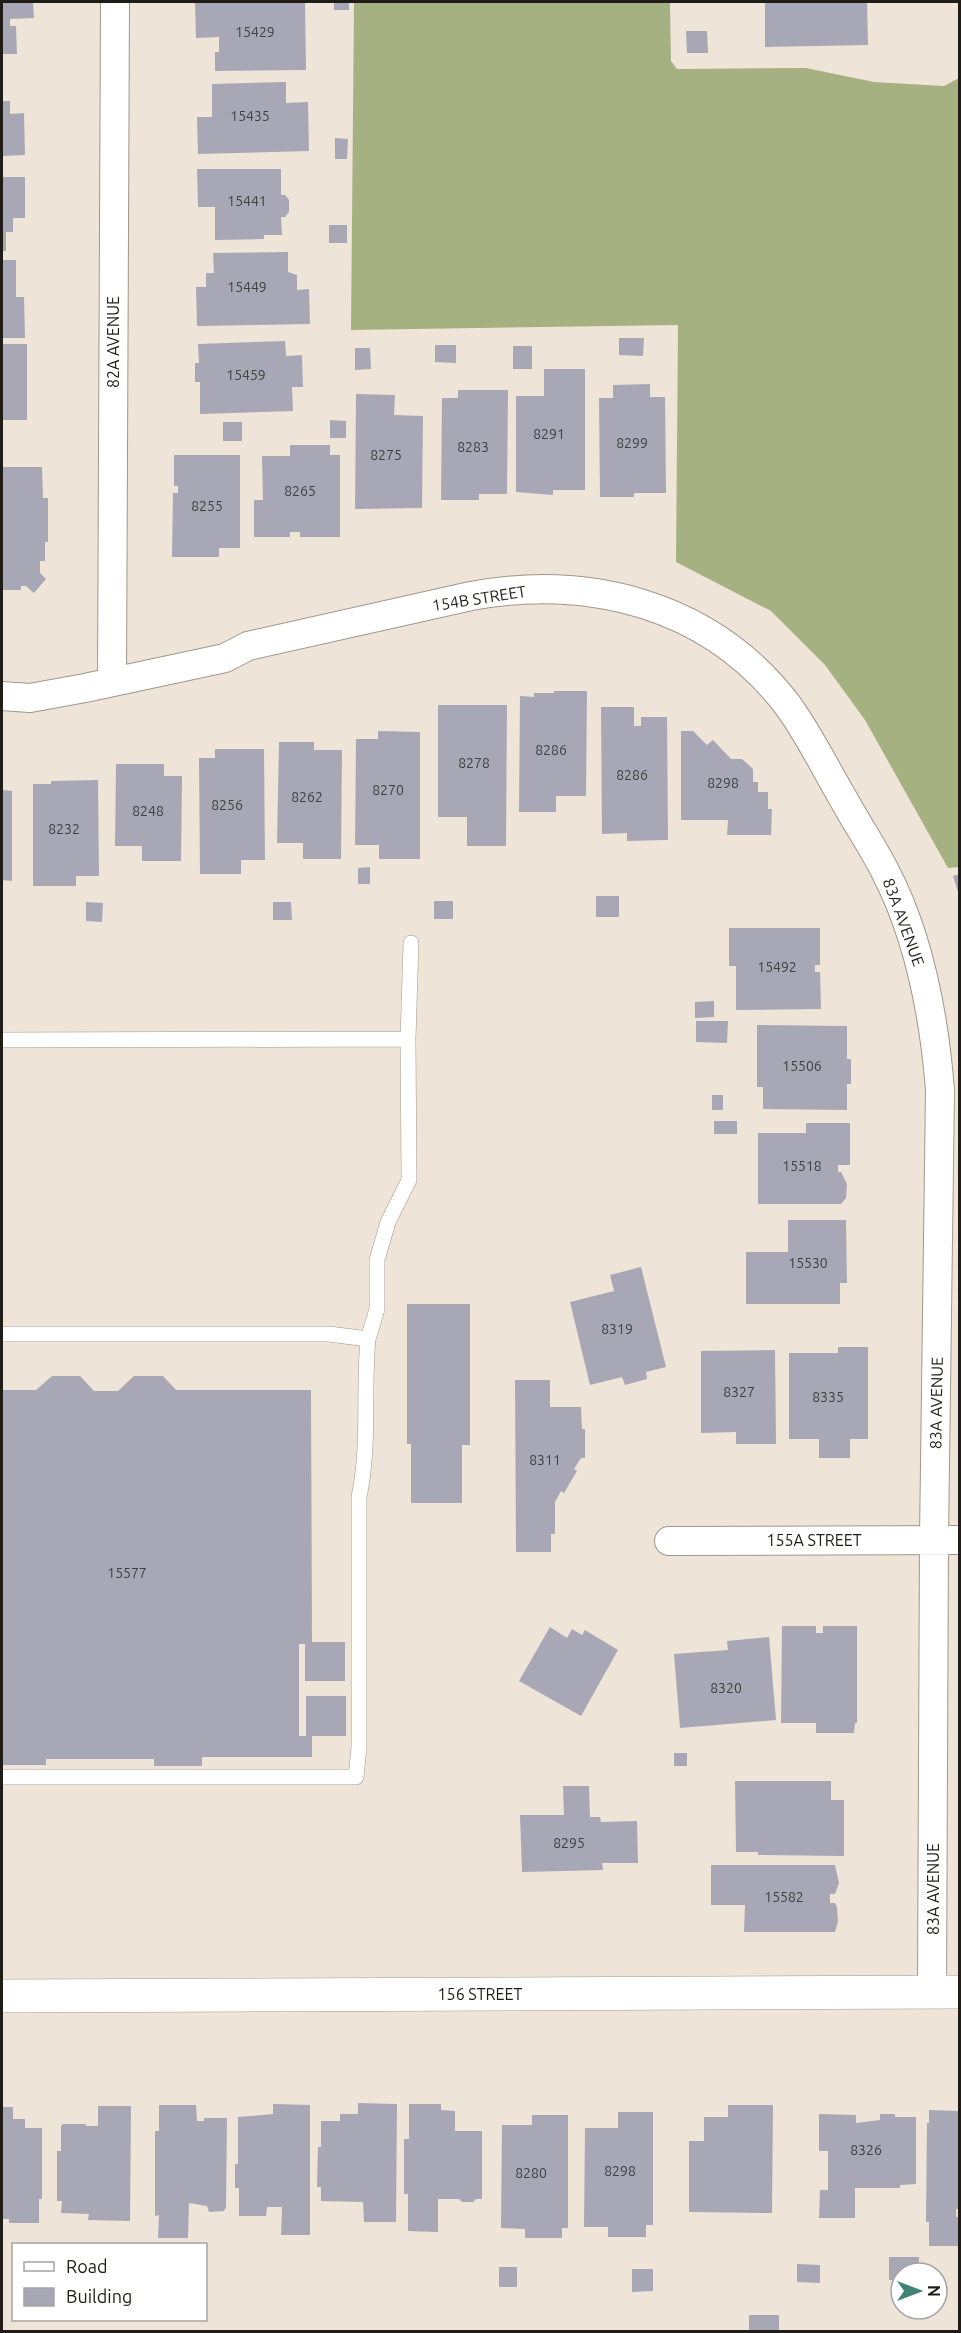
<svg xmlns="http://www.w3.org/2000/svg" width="961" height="2333" viewBox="0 0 961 2333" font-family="Ubuntu,sans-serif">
	<rect width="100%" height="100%" fill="#eee4d8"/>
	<!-- forest -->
	<path fill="#a6b181" d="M354,2H670L671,61L677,69L806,68L874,82L944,86L959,78V867L948,868L865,720L825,665L771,611L676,562L678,325L351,330Z"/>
	<!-- building -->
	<path fill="#a7a7b5" d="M2,2H33L34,18L10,19V26H16L17,54H2Z
		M195,2H305L306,70L215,71V52H219V37L196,38Z
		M334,2H349V10H334Z
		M765,2H867L868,45L765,47Z
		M686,31H707L708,53H687Z
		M286,82V103L308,102L309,151L198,154L197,117H212V84Z
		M2,101H10V114L24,113L25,155L2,156Z
		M335,138L348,139L347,159H335Z
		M197,169H281V195H285L289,200V212L285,217H281L282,235H264V239L215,240V207H198Z
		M2,177H25V218H13V232H6V251H2Z
		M329,225H347V243H329Z
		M288,252V272L297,275V290L309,289L310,324L197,326L196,287H206V273H214L213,253Z
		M2,260H16V297H24L25,338H2Z
		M619,338H644L643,356L619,355Z
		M285,341L286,356L302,355L303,387H292L293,411L200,414V382H195V363H199L198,344Z
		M2,344H27V420H2Z
		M435,345H456V363L435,362Z
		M513,346H532V369H513Z
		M355,348H370L371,369L355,370Z
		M544,369H585V490H553V495L516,492V396H544Z
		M650,384V397H665L666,493H634V497H600L599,398H613V385Z
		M458,390H508L507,494H479V500H441L442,398H458Z
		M356,394L395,395L394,415L423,416L422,508L355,509Z
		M330,420L346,421V438H330Z
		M223,422H242V441H223Z
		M290,445H330V455H340V537H300V532H290V537H254V500H263L262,456H290Z
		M174,455H240V548H219V557H172L173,493H178V486H174Z
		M2,467H42L43,498H48V542H45V561H40V573L46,579L34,593L26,586H21V590H2Z
		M554,691H587L586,796H556V812H519L520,696L534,697V693H554Z
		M438,705H507L506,846H467V817H438Z
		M601,707H634V726H641V717H667L668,840L627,841V833L602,834Z
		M378,731L420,732V859H379V845H355L356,739H378Z
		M681,731H693L707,745L713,740L731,759H742L753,769V782H758V792H768V809H772L771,835H727L728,820H681Z
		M279,742H314V750H342L341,859H303V843H277Z
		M215,749H264L265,860H241V874H200L199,758H215Z
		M116,764H164V776H182L181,861H142V846H115Z
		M98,780L99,876H76V886H33V784H51V781Z
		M2,790L12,791V881L2,880Z
		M370,867V884H358V868Z
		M960,874V895H959L953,876Z
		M596,896H619V917H596Z
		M434,901H453V919H434Z
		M86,902L103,903L102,922L86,921Z
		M273,902H291L292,920H273Z
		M729,928H820V965H815V972H820L821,1009L736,1010V966H729Z
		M714,1001V1017L695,1018V1002Z
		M696,1021H728L727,1043L696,1042Z
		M757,1025L847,1026V1059H851V1084H847V1110L763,1109V1087H757Z
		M712,1095H723V1110H712Z
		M714,1121H737V1134H714Z
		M806,1123H850V1165H838V1172H841L847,1184L846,1198L841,1204H758V1133H806Z
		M788,1220H846L847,1283H840V1304H746V1252H788Z
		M641,1267L666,1367L646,1372L647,1379L625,1385L622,1377L590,1385L570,1302L614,1291L610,1275Z
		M407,1304H470V1445H462V1503H411V1444H407Z
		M838,1347H868V1439H850V1458H819V1439H789V1353H838Z
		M775,1350L776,1444H736V1432L701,1433V1351Z
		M52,1376H80L94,1391H118L134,1376H163L176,1390H311L312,1642H345V1681H305V1644H299V1736H306V1696H346V1736H312V1757H202V1766H154V1759H46V1765H2V1390H36Z
		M515,1380H550V1407H581L582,1429H585V1458H581L574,1469L577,1471L564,1493L561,1491L555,1502V1534H551V1552H516Z
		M782,1626H816V1633H823V1626H857V1723H855L854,1733H816V1723H781Z
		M550,1627L567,1638L572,1629L582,1635L585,1630L618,1650L581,1716L519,1681Z
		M769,1637L776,1720L680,1728L674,1654L728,1650L727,1641Z
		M674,1753H687V1766H674Z
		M735,1781H831V1800H844V1856L758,1855V1852H736Z
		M563,1786H589L590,1817H600L601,1822L637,1821L638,1863H602L603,1870L522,1872L520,1815H564Z
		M711,1865H835L839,1883L835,1894H830V1903H835L837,1907L838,1921L835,1932H744L745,1905H711Z
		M358,2103L397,2104L396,2222H364L363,2202L321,2201V2187H317L318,2147H321V2121H340V2114H358Z
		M273,2104L310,2105V2235H281L282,2207H267L266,2216H239V2188H235V2164H238V2117L273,2114Z
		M409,2104H441V2110L455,2111V2131H482V2199H476L473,2202H462L459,2199H438V2232L408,2231V2194H404V2139H409Z
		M159,2105H196L197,2121H204V2118H227L226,2207L224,2211L209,2212L207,2206L189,2203L188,2238H158L159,2215L155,2216V2131H159Z
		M728,2105H773L772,2213L689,2212V2141H704V2117H728Z
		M98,2106H131L130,2221L88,2220L89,2214L61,2213L62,2201H57V2151H61V2126L63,2124H86V2126H98Z
		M2,2107H13V2119H25V2128H42V2199H39V2223H9V2219H2Z
		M929,2110L960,2111V2209H956V2217H959L958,2246H929V2222H926L927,2123H929Z
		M618,2112H653V2225H646V2237H608V2227H584L585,2128H618Z
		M819,2114L856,2115V2123L880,2120V2114H895V2117H916V2184L900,2185V2188H855V2218H819L820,2190H828V2151H819Z
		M532,2115H568V2228H562V2238H525V2229L501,2228L502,2125H532Z
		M889,2257H919V2273H901V2280H889Z
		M797,2264L820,2265V2283L797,2282Z
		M499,2267H517V2287H499Z
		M632,2269H653V2291L632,2292Z
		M749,2315H779V2332H749Z"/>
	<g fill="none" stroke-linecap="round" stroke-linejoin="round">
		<defs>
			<path id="service" d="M2,1040L408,1039
				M2,1334H329L368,1339C363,1392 370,1445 359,1497V1747L356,1777H2
				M368,1339L377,1309V1260L388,1222L409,1180L408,1039L411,943"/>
			<path id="minor" d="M112,682L115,2
				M2,696L30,698L85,688L225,658L248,646L471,596C590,574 710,605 786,703C808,732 825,768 844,800C857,824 873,847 885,871C920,938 934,1015 940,1090L934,1539L932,1992
				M669,1541L960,1540"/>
			<path id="tertiary" d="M2,1996L960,1992"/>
		</defs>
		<!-- service casing -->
		<use href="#service" stroke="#a0978b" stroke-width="16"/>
		<!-- minor casing -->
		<use href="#minor" stroke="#a0978b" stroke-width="30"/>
		<!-- tertiary casing -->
		<use href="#tertiary" stroke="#a0978b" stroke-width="34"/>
		<!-- service -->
		<use href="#service" stroke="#fff" stroke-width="15"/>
		<!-- minor -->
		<use href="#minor" stroke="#fff" stroke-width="28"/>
		<!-- tertiary -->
		<use href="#tertiary" stroke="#fff" stroke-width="33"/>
	</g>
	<g text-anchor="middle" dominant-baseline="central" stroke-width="5" stroke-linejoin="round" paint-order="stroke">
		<!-- number labels -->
		<g font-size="14" fill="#423f3f">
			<text x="255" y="32">15429</text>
			<text x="250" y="116">15435</text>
			<text x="247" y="201">15441</text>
			<text x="247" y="287">15449</text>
			<text x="246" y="375">15459</text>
			<text x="549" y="434">8291</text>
			<text x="632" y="443">8299</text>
			<text x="473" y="447">8283</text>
			<text x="386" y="455">8275</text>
			<text x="300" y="491">8265</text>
			<text x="207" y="506">8255</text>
			<text x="551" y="750">8286</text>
			<text x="474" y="763">8278</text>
			<text x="632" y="775">8286</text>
			<text x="723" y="783">8298</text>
			<text x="388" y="790">8270</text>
			<text x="307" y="797">8262</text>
			<text x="227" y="805">8256</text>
			<text x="148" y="811">8248</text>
			<text x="64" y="829">8232</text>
			<text x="777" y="967">15492</text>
			<text x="802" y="1066">15506</text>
			<text x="802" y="1166">15518</text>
			<text x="808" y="1263">15530</text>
			<text x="617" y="1329">8319</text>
			<text x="739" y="1392">8327</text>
			<text x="828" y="1397">8335</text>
			<text x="545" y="1460">8311</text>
			<text x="127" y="1573">15577</text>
			<text x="726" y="1688">8320</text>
			<text x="569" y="1843">8295</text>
			<text x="784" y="1897">15582</text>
			<text x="866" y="2150">8326</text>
			<text x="620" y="2171">8298</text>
			<text x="531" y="2173">8280</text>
		</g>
		<!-- street labels -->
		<g font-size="16" fill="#201c18" stroke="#fff">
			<text transform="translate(113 342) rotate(-90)">82A AVENUE</text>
			<text transform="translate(479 598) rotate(-9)">154B STREET</text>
			<text transform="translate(904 922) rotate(70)">83A AVENUE</text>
			<text transform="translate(936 1403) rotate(-89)">83A AVENUE</text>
			<text x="814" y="1540">155A STREET</text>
			<text transform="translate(933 1889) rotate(-90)">83A AVENUE</text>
			<text x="480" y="1994">156 STREET</text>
		</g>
	</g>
	<!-- border -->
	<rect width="961" height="2333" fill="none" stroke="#201c18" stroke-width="6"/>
	<!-- legend -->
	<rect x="12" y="2243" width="195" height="78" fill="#ffffff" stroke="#a6a4a3" stroke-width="1.5"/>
	<rect x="24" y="2262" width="30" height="9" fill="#ffffff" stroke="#a6a4a3" stroke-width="1.5"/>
	<text x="66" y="2273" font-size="18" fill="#201c18">Road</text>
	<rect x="24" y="2288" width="30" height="18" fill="#a7a7b5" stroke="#a6a4a3" stroke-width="1.5"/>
	<text x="66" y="2303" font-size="18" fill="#201c18">Building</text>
	<!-- north arrow -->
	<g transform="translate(919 2291) rotate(90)"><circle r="28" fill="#ffffff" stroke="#a6a4a3" stroke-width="1.5"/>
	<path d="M0-4.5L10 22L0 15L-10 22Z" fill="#418477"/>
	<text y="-9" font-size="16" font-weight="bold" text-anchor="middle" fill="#201c18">N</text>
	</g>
</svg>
